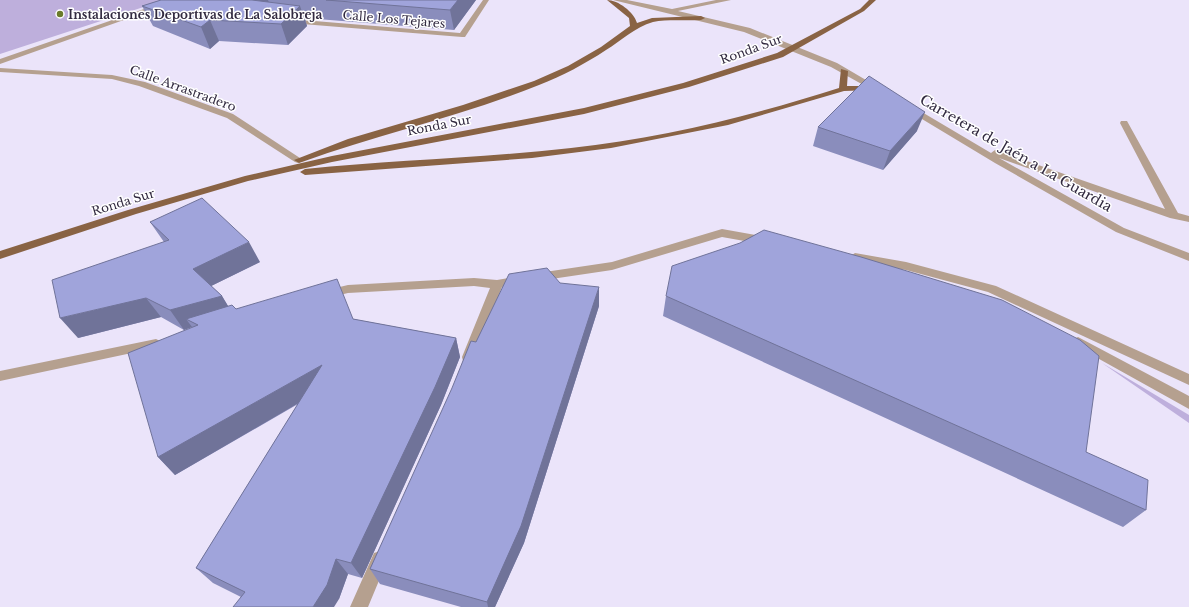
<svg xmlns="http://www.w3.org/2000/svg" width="1189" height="607" viewBox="0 0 1189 607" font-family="'Libre Baskerville',serif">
	<rect width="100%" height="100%" fill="#ebe4fa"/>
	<!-- green -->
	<path fill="#beafdc" d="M0,0H165L0,54Z
		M1102,363L1189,415V423Z"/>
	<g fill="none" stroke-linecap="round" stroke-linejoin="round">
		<!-- minor -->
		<path fill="#b5a08f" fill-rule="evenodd" d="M170,0H180L0,64V59Z
			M483,0H489L465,37H462L290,23L286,21L290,19L460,33Z
			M613,0H627L672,9L716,0H731L678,11L750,28L837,63L883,90L882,92H876L831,67L744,32Z
			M0,68L112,75L145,82L233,114L303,160L298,163L295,162L227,118L139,86L112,79L0,72Z
			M910,105L991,153L995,150L998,151L1165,209L1120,123L1121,121H1127L1178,213L1189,216V222L1170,218L999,158L1124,228L1189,253V261L1116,232L995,163L907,110L906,108Z
			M722,229L767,237L772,241L767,245L722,237L612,270L538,281L532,277L538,273L612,262Z
			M855,253L906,262L996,286L1189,374V385L988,292L906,270L851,260L849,257Z
			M520,276L526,280L524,283L502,287L474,357L473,361L468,362L463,361L462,357L490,288L474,286L348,293L327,298L323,297L321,294L323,291L348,285L474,278L497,280Z
			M1078,337L1189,396V409L1074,345L1072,342L1074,339Z
			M156,339L160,341L162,344L160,347L0,381V371Z
			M380,551L386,553L388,559L368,607H350L374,553Z"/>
		<!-- major -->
		<path fill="#896344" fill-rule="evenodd" d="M607,0C618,0 634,12 637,23L652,18L701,16L705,18L701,20C686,21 667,19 653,22C635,27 621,41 606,50C585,64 562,76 539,85C462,116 380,134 302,162L299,163L294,160L348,139L463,105L534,81L568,66L601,47L630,26L629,18Z
			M869,0H876L864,11L783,57L689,87L584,114L332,162L248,181L136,214L0,259V251L128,210L245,176L332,156L584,108L683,83L777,53L860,9Z
			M841,69L848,71L847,86H873L877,88L873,90L844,91L728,125L611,148L532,158L305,175L300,172L305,169C393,160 482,158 571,148C662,138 751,116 839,88Z"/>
	</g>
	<!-- wall -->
	<path fill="#8a8dbc" d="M161,0H476L454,30L305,18L307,26L288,45L219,41L210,49L153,26L142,6Z
		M818,127L917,131L883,170L813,146Z
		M150,222L260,262L211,286L222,296L228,306L236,309L353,319L456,338L460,357L441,405L362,578L348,574L339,599L241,597L213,583L196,568L298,404L175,475L158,457L192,327L184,330L161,317L78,338L164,242Z
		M560,283L599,306L524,543L495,607H461L380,584L370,569L476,342Z
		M666,296L1086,452L1146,510L1123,527L663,316Z"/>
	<!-- shaded-wall -->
	<path fill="#707399" d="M252,0H268L271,8L260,16Z
		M458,0H476L454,30L450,10Z
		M300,6L307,26L288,45L281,24Z
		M210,20L219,41L210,49L201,27Z
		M925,112L917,131L883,170L890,151Z
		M249,242L260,262L205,289L193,269Z
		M599,287V306L524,543L495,607H488L487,602Z
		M222,296L234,316L198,325L186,319L192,327L184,330L170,310Z
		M146,298L161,317L78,338L60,318Z
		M456,338L460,357L441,405L362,578L351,563Z
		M322,365L331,384L175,475L158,457Z
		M336,559L348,574L339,599L334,607H313Z"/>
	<!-- building -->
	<path fill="#a0a4db" stroke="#707399" d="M161,0H252L300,6L281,24L210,20L201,27L142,6Z
		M326,0H458L450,10Z
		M869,76L925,112L890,151L818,127Z
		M202,198L249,242L193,269L222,296L170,310L146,298L60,318L52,280L169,240L150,222Z
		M764,230L861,257L1002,300L1080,340L1099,356L1086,452L1148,480L1146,510L666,296L672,266L740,243Z
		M547,268L560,283L599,287L521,526L487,602L370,569L452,388L471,341L476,342L509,274Z
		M337,279L353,319L456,338L435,387L351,563L336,559L327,585L313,607H233L245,592L196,568L322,365L158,457L128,353L198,325L186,319L232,305L236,309Z"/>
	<!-- markers -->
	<circle fill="#6a7b2a" stroke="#fff" stroke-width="1.5" cx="60" cy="14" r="4"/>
	<g text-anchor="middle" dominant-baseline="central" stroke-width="3" stroke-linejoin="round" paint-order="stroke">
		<!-- far-poi labels -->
		<g font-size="12" font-weight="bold" fill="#322a40" stroke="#fff" text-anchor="start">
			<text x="68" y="14">Instalaciones Deportivas de La Salobreja</text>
		</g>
		<!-- far-street labels -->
		<g font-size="12" fill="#322a40" stroke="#fff">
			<text transform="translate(394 19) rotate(5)">Calle Los Tejares</text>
			<text transform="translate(751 49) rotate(-20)">Ronda Sur</text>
			<text transform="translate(183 88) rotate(20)">Calle Arrastradero</text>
			<text transform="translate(439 125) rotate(-11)">Ronda Sur</text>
			<text transform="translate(123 202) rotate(-17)">Ronda Sur</text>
		</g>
		<!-- street labels -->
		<g font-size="14" fill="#322a40" stroke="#fff">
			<text transform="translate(1016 153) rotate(30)">Carretera de Jaén a La Guardia</text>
		</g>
	</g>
</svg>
